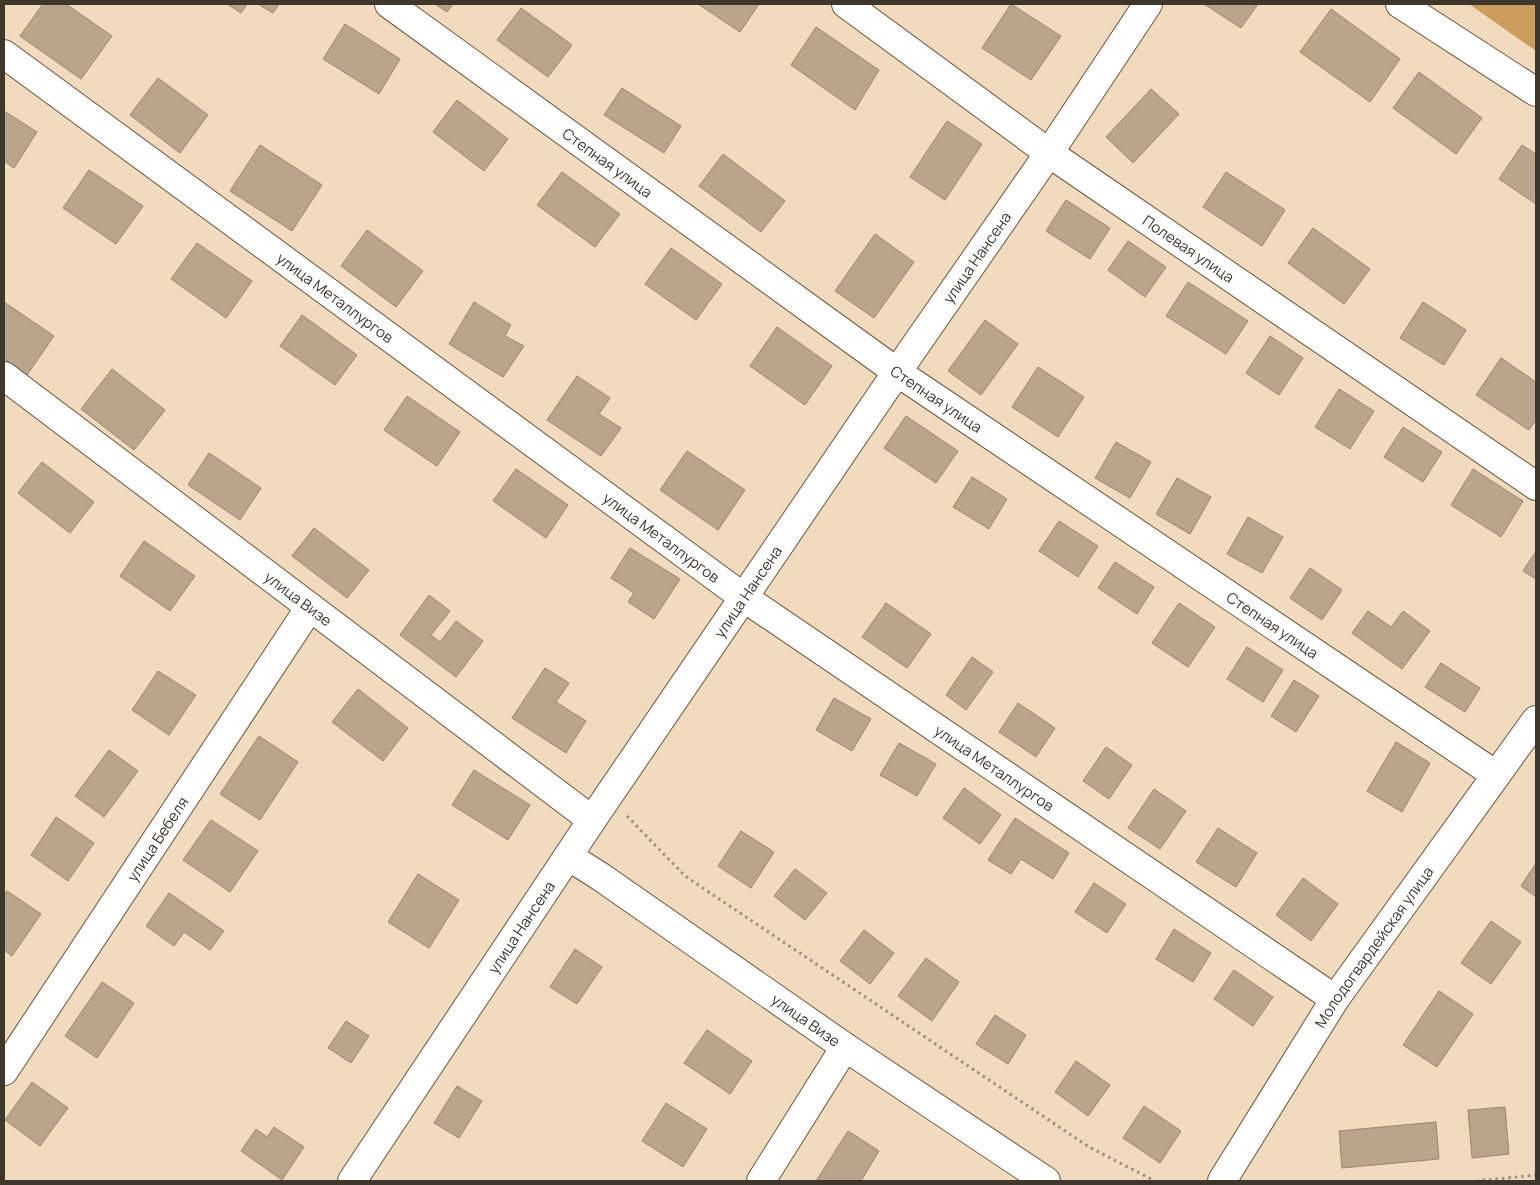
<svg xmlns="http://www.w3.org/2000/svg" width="1540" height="1185" viewBox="0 0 1540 1185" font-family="Manrope,sans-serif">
	<rect width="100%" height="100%" fill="#f0dbbf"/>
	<!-- forest -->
	<path fill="#cb9e5e" d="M1469,4H1536V51Z"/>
	<!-- building -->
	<path fill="#b9a58b" stroke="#9a866d" d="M43,4H66L112,36L81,79L20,36Z
		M227,4H247L241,13Z
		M258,4H279L273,13Z
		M435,4H453L447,12Z
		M698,4H759L740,32Z
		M1011,4L1061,36L1031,80L982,48Z
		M1204,4H1258L1241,28Z
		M521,8L572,45L548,77L497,40Z
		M1331,9L1400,59L1370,102L1300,52Z
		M345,24L400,59L379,94L323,59Z
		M816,27L879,70L855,110L791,65Z
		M1419,72L1482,118L1456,154L1393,108Z
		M158,78L208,115L180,153L130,115Z
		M622,88L681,126L664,153L604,115Z
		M1151,89L1179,114L1133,163L1106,137Z
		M457,100L508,139L484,171L433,132Z
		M4,111L37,132L14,168L4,161Z
		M947,121L982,144L945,200L910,177Z
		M260,145L322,185L292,231L230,191Z
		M1522,145L1536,154V204L1499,179Z
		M723,154L785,201L761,232L699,186Z
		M89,170L143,206L116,244L63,208Z
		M562,172L620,214L595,247L537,205Z
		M1226,172L1285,210L1262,246L1203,207Z
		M1066,200L1110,228L1090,259L1046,231Z
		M1313,228L1370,269L1344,304L1288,263Z
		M367,230L423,271L396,307L341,266Z
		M875,234L914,262L874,318L835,291Z
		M1128,241L1166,267L1145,297L1108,270Z
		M197,243L252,281L226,318L171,279Z
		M671,248L722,284L696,320L645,284Z
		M1188,282L1248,321L1226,354L1166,316Z
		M4,302L54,336L27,375L4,359Z
		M474,302L511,325L505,336L524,346L503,377L449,344Z
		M1423,302L1466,330L1444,365L1400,338Z
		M302,315L357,355L335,385L280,346Z
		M985,320L1018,344L981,395L948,371Z
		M777,327L832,366L805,405L750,366Z
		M1270,336L1303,358L1279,395L1246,373Z
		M1501,358L1536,382V420L1529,430L1476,395Z
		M1038,367L1084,397L1058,437L1012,407Z
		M112,369L165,410L134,450L81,409Z
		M577,376L610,398L599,414L621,428L601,456L547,420Z
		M1339,389L1374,411L1350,449L1315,427Z
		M407,396L460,432L437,466L384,430Z
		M906,416L958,451L936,483L884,448Z
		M1403,427L1442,452L1423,482L1384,457Z
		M1116,442L1151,462L1130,498L1095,478Z
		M687,451L745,490L718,530L660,490Z
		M209,453L261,488L240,520L188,485Z
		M42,462L94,502L70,533L18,493Z
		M516,469L568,505L546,538L493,501Z
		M1473,469L1523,501L1501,537L1451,505Z
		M972,477L1007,499L989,529L953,507Z
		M1177,478L1211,497L1190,534L1156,514Z
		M1248,517L1283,537L1262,573L1227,554Z
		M1059,521L1098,546L1078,577L1039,551Z
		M314,528L369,570L347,598L292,556Z
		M144,541L195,576L170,611L120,576Z
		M630,548L680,579L654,619L628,602L634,593L611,578Z
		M1536,551V579L1523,571Z
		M1115,562L1154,587L1137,614L1098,588Z
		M1310,568L1342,590L1322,620L1290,598Z
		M429,595L450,611L431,635L440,642L456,621L483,641L456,677L400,635Z
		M886,603L931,634L907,668L862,637Z
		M1179,603L1215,627L1188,667L1152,643Z
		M1368,611L1391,627L1403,611L1430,631L1402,669L1352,633Z
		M1247,647L1283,670L1263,702L1227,679Z
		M972,657L993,672L966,710L946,695Z
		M1441,663L1480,688L1465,712L1425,687Z
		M545,668L569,683L556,702L586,721L566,753L512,718Z
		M158,671L196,695L169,735L132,710Z
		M1294,680L1319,696L1296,732L1271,716Z
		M358,689L408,728L383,761L332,722Z
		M834,698L871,719L852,751L816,730Z
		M1018,703L1055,728L1036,757L999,732Z
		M259,736L298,762L260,820L220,794Z
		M1396,742L1430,763L1402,812L1367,791Z
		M899,743L936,764L917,796L880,775Z
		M1106,747L1132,765L1109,799L1083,781Z
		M109,750L138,771L104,817L75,796Z
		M474,770L530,805L508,840L452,805Z
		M964,788L1001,815L980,844L943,818Z
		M1154,789L1186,811L1160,849L1128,828Z
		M56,817L94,843L68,881L31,855Z
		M1015,818L1069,853L1053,879L1021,859L1011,874L988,860Z
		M211,820L258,851L230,892L183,860Z
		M1218,828L1257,853L1236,887L1196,862Z
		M741,831L774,852L751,888L718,866Z
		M1536,863V897L1521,886Z
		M795,869L827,893L805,920L774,896Z
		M418,874L459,900L429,948L388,922Z
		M1303,878L1338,904L1311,941L1276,915Z
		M1094,883L1126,904L1107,933L1075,912Z
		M7,891L41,914L12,956L4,950V896Z
		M169,893L224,931L210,950L184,932L174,946L146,926Z
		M1491,921L1521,942L1491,984L1461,963Z
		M1174,929L1211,953L1193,982L1156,959Z
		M864,930L894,953L870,984L840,961Z
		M575,949L602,967L577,1004L550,987Z
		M926,958L959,982L932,1021L898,996Z
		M1234,970L1273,997L1253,1026L1214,999Z
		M102,982L134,1003L97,1058L65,1036Z
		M1439,991L1473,1014L1437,1067L1403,1045Z
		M995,1015L1026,1035L1008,1064L976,1044Z
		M346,1021L369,1036L351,1063L328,1048Z
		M707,1030L752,1061L730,1094L684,1063Z
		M1076,1061L1110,1085L1088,1116L1055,1092Z
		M32,1082L68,1108L40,1146L5,1120Z
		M457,1086L482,1101L459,1138L434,1123Z
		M666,1103L707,1129L683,1167L642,1141Z
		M1144,1106L1181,1131L1160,1163L1123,1138Z
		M1505,1107L1509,1154L1472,1158L1468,1110Z
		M1436,1122L1439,1159L1342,1168L1339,1131Z
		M274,1127L304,1147L282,1180L241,1151L256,1129L267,1137Z
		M848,1131L879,1151L861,1181H816Z"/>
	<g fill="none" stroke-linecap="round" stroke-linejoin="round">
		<defs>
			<g id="minor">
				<path id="s1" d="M389,4L897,372L1496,775"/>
				<path id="s2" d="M846,4L1049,153L1536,486"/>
				<path d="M1400,4L1536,92"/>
				<path id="s3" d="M4,54L743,597L1335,999"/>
				<path id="s4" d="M4,376L592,820"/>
				<path id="s5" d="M4,1071L310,607"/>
				<path d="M761,1181L845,1047"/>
				<path id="s6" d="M1222,1181L1335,999L1536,720"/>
			</g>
			<g id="tertiary">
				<path id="s7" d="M568,856L601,877L845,1047L1046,1181"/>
			</g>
			<g id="secondary">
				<path id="s8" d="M352,1181L592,820L897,372L1049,153L1148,4"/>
			</g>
		</defs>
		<!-- minor casing -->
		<use href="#minor" stroke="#68563e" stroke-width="30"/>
		<!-- tertiary casing -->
		<use href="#tertiary" stroke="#68563e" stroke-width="30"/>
		<!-- secondary casing -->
		<use href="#secondary" stroke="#68563e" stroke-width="30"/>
		<!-- path -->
		<path stroke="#9c8e7a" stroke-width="3" stroke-dasharray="2.5 4" stroke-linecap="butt" d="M627,816L685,876L1089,1147L1155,1181
			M1476,1181L1536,1175"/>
		<!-- minor -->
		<use href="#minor" stroke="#fff" stroke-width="28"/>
		<!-- tertiary -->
		<use href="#tertiary" stroke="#fff" stroke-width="28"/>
		<!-- secondary -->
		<use href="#secondary" stroke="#fff" stroke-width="28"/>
	</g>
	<g text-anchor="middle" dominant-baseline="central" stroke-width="4" stroke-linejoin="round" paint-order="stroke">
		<!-- street labels -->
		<g font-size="15" fill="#3f372c" stroke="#fde8cc">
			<text stroke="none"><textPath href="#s1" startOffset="270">Степная улица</textPath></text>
			<text stroke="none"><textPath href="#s2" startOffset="421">Полевая улица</textPath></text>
			<text stroke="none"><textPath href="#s8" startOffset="1115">улица Нансена</textPath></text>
			<text stroke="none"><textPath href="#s3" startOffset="411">улица Металлургов</textPath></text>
			<text stroke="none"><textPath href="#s1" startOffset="675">Степная улица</textPath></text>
			<text stroke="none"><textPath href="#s3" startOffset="816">улица Металлургов</textPath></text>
			<text stroke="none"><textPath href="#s8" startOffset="710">улица Нансена</textPath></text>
			<text stroke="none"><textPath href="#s4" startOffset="369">улица Визе</textPath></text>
			<text stroke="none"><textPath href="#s1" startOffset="1080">Степная улица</textPath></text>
			<text stroke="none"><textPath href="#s3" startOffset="1221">улица Металлургов</textPath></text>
			<text stroke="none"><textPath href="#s5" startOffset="278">улица Бебеля</textPath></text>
			<text stroke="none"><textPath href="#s8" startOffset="305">улица Нансена</textPath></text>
			<text stroke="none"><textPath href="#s6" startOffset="279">Молодогвардейская улица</textPath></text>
			<text stroke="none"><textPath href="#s7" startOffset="289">улица Визе</textPath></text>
		</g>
	</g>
	<!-- border -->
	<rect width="1540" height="1185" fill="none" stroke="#3f372c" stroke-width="10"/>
</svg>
